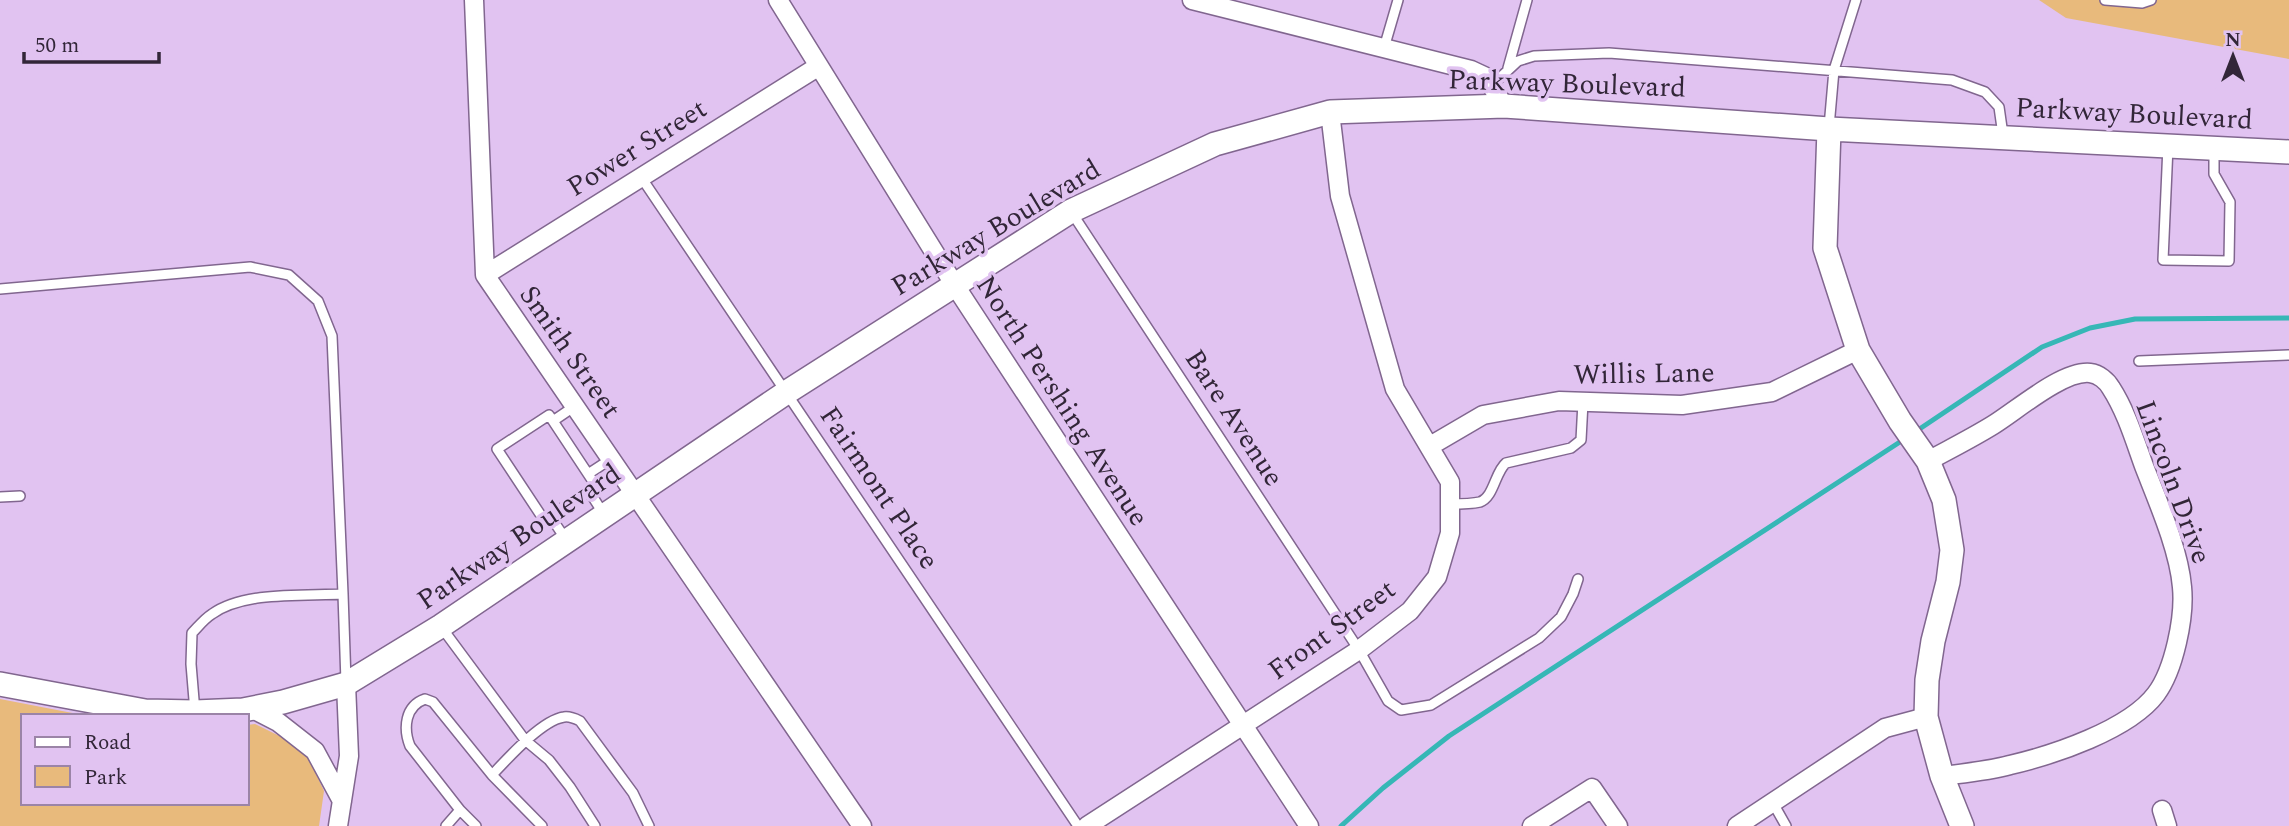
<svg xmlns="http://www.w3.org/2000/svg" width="2289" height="826" viewBox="0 0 2289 826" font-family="Spectral,serif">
	<rect width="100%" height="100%" fill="#e1c3f1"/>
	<!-- green -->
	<path fill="#e8ba7c" d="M2039,0H2289V59L2066,18Z
		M0,699L88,716H23V803H247V725L255,724L304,748L324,791L319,826H0Z"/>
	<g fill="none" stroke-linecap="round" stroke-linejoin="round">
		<!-- stream -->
		<path stroke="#36b7b6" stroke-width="5" d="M1915,432L2042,347L2090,328L2135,319L2289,318
			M1341,826L1383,788L1449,736L1906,438"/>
		<defs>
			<path id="service" d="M2105,0L2142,3L2151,0
				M1384,48L1398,0
				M1508,68L1527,0
				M1491,86L1518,61L1534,56L1609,53L1952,80L1985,92L1999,107L2003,135
				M1829,127L1834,70L1856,0
				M2168,146L2163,260L2229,261L2230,202L2214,174V148
				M641,177L1078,826
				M1072,213L1359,650L1388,701L1401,710L1431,705L1539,638L1561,617L1573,594L1578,579
				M0,289L250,267L289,275L318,301L332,336L343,594
				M2139,361L2289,355
				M553,421L596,486L544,520L497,449L549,415L553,421L575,406
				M588,474L611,459
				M589,491L603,513
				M0,497L20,496
				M1450,504C1460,504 1471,504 1480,502C1494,497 1495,472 1506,463L1571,448L1581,440L1583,402
				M550,516L567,541
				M442,628L525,740L549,760L570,787L595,826
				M195,712L191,664L192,633C198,627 204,619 212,614C244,591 304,596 343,594L346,682
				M492,775L542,826
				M1773,803L1786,826
				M460,810L476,826
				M446,826L460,810L410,746C403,728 405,706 425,699L433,702L492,775C508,758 542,720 564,717C570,716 576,719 580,721L633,793L649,826"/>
			<path id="minor" d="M474,0L485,275L862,826
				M778,0L954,284L1309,826
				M1192,0L1471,70L1486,77L1504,106
				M485,275L819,66
				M1430,446L1483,415L1559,401L1682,405L1772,392L1858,350
				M1928,461C1950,449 1972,438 1993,425C2016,411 2063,370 2090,373C2099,374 2107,381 2111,388C2126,411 2135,441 2144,466C2158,502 2179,550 2182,587C2185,617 2174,670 2156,694C2129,730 2053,755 2010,765C1988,771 1965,773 1942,776
				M251,708L278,722L315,751L342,801
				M2162,810L2167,826
				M338,826L349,756L346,684
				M1087,826L1359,650L1410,611L1437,577L1450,533V482L1395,389L1340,196L1330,112
				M1532,826L1592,788L1618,826
				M1737,826L1885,728L1926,717"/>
			<path id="tertiary" d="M1829,129L1825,248L1858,350L1900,421L1928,461L1944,500L1952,550L1948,582L1933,641L1927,680L1926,717L1942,776L1962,826
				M0,684L145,711L195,712L243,710L283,702L346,684L441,626L787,392L1071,211L1215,144L1330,112L1504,106L1829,129L2289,152"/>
		</defs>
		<!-- service casing -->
		<use href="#service" stroke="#81668f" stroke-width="12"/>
		<!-- minor casing -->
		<use href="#minor" stroke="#81668f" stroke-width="21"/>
		<!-- tertiary casing -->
		<use href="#tertiary" stroke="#81668f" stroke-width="26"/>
		<!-- service -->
		<use href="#service" stroke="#fff" stroke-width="9"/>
		<!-- minor -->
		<use href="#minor" stroke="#fff" stroke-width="18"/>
		<!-- tertiary -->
		<use href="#tertiary" stroke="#fff" stroke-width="23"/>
	</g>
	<g text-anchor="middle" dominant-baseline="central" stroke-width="7" stroke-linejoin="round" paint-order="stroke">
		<!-- street labels -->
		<g font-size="28" fill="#322638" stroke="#e1c3f1">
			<text transform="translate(1567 84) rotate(2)">Parkway Boulevard</text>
			<text transform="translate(2134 114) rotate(3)">Parkway Boulevard</text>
			<text transform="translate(637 148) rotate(-32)">Power Street</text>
			<text transform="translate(996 228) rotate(-31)">Parkway Boulevard</text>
			<text transform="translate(570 352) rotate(55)">Smith Street</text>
			<text transform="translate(1644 374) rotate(-1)">Willis Lane</text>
			<text transform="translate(1062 401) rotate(57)">North Pershing Avenue</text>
			<text transform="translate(1234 418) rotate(57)">Bare Avenue</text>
			<text transform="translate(2173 482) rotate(70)">Lincoln Drive</text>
			<text transform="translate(879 488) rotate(56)">Fairmont Place</text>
			<text transform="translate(519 537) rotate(-34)">Parkway Boulevard</text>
			<text transform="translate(1332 630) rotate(-36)">Front Street</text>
		</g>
	</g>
	<!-- legend -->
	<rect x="21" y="714" width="228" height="91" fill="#e1c3f1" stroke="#9b84a7" stroke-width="2"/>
	<rect x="35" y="737" width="35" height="10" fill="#ffffff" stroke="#9b84a7" stroke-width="2"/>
	<text x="84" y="749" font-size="21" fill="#322638">Road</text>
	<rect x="35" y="766" width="35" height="21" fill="#e8ba7c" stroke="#9b84a7" stroke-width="2"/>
	<text x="84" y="784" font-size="21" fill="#322638">Park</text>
	<!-- north arrow -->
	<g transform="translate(2233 56)" stroke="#e1c3f1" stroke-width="5" paint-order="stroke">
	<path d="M0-5L12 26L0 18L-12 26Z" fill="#322638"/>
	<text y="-10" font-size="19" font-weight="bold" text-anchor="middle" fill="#322638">N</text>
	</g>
	<!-- scale -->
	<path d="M24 52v10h135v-10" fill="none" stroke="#322638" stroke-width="3.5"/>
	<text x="35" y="52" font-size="21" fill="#322638" stroke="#e1c3f1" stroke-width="5" paint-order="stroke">50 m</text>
</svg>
